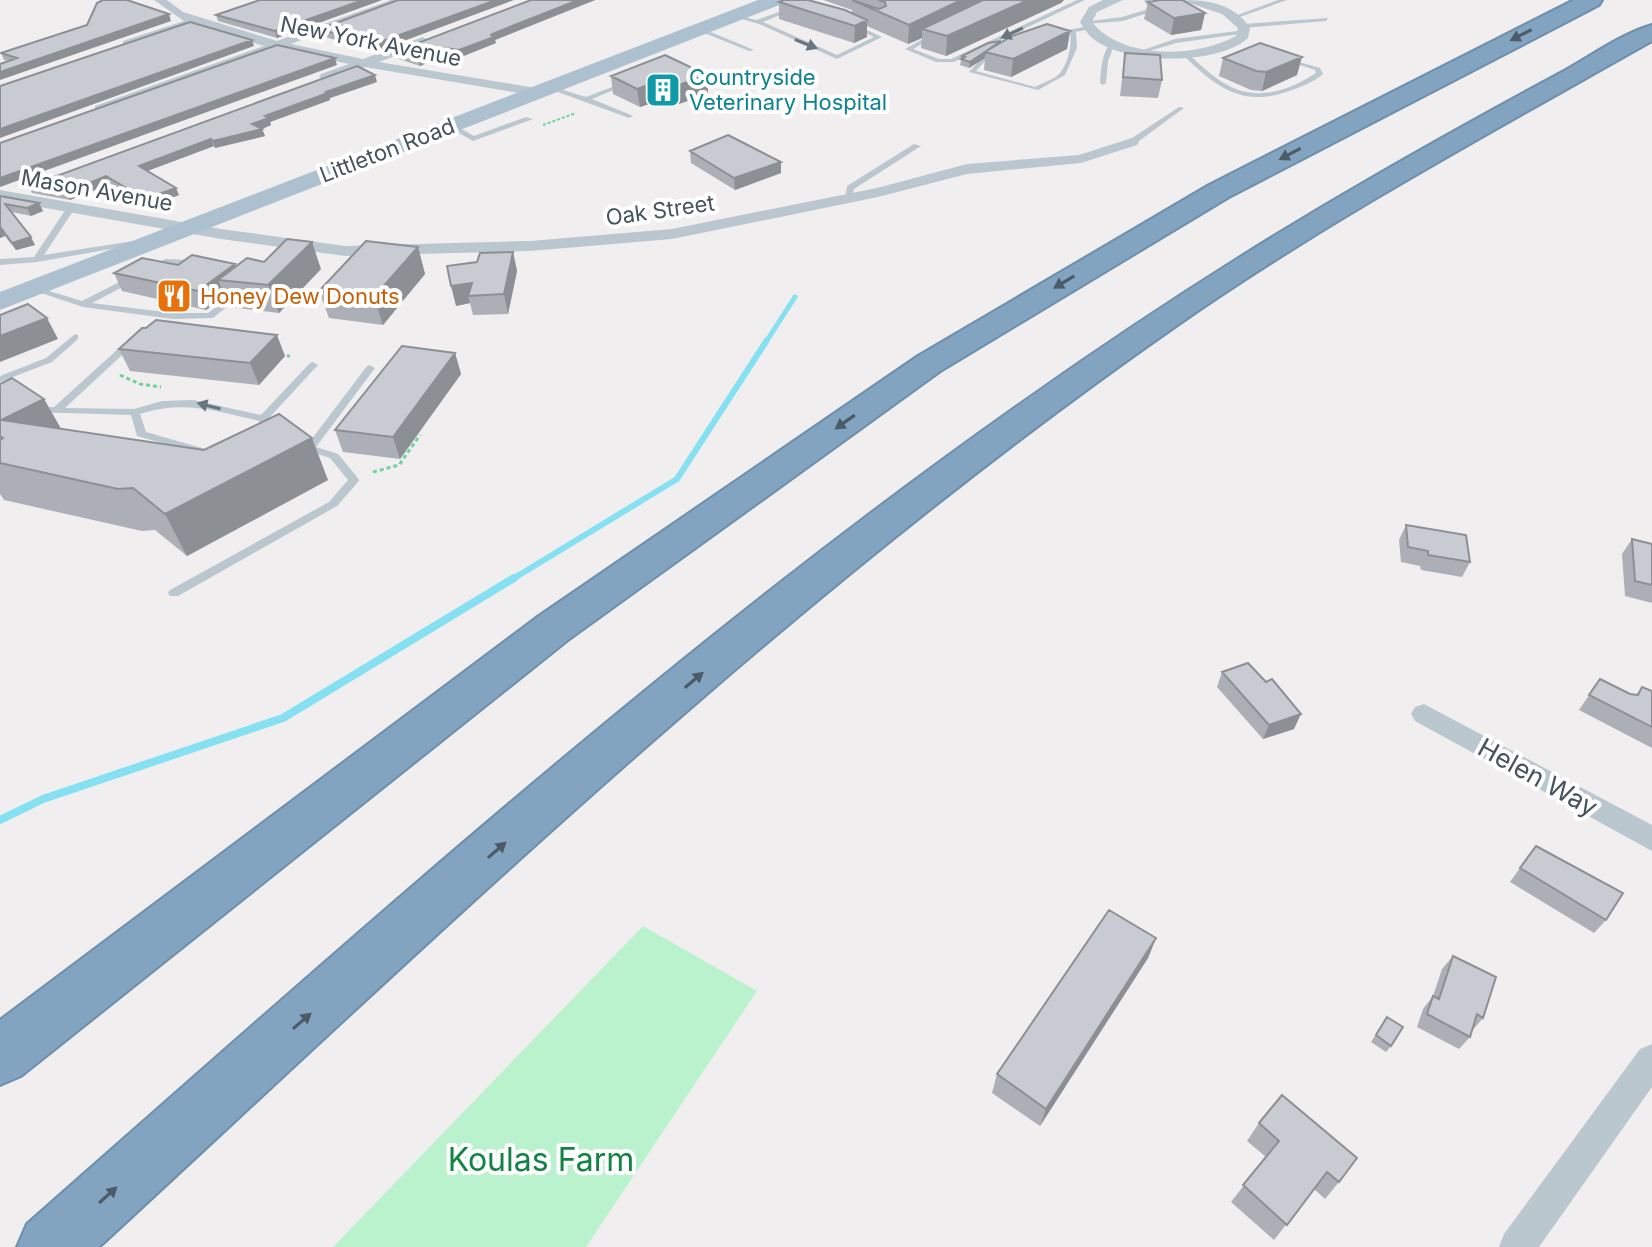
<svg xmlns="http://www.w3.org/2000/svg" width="1652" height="1247" viewBox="0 0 1652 1247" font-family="Inter,sans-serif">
	<rect width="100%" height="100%" fill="#f1eeef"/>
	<!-- green -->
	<path fill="#baf2cd" d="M643,926L757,991L586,1247H333Z"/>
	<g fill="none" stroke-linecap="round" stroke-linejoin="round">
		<!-- stream-far2 -->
		<path stroke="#85e0f1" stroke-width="5" d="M766,342L795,297"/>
		<!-- stream-far1 -->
		<path stroke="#85e0f1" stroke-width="6" d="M511,580L677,479L767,340"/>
		<!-- stream -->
		<path stroke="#85e0f1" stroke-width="8" d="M0,820L43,799L283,718L514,578"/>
		<defs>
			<path id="motorway" d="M1574,0H1602L1599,5L1229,197L942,370L568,640L21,1076L0,1085V1020L536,618L918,356L1209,185Z
				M1652,25V41C1491,132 1328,220 1176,326C787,597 446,927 99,1247H17L27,1224C451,851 883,458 1375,176C1437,140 1499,106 1562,72C1591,56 1621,34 1652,25Z"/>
		</defs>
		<!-- motorway casing -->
		<use href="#motorway" stroke="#6e8fac" stroke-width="4"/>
		<!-- path-far1 -->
		<path stroke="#70d29d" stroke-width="2" stroke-dasharray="3 2" stroke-linecap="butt" d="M543,125L576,113"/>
		<!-- path -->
		<path stroke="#70d29d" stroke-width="3" stroke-dasharray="4 3" stroke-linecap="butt" d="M280,355L290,356
			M120,375L140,384L161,387
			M373,472L399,465L420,435"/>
		<!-- service -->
		<path fill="#bbc7cf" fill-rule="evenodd" d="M1077,0H1085L954,62H936L905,49L934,33L937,35L936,36L913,49L939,59H951Z
			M1144,0H1150L1154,11L1123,21L1086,24L1083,22L1122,17L1149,9Z
			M1278,0H1287L1237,18L1232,17Z
			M790,8L795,9L763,22L837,55L874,37L850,26V24H854L882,37L837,59L759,24L731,16L734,14L756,20Z
			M1328,18L1326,21L1243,28L1240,26L1243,24Z
			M1088,26L1090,29L1076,32L1077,48L1065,75L1038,90L969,72L981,59L997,53L999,54V56L985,61L976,71L1035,87C1042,83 1055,79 1060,73C1068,63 1072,46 1070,33L1056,36L1053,34L1054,33Z
			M697,28H701L754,50L749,51L697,30Z
			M1245,30L1247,33L1176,43L1143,53L1140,51L1175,39Z
			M1112,41L1115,43L1108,61L1106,83L1103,85L1100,83C1101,68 1102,52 1112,41Z
			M1185,52C1195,59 1204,69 1215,77C1249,103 1282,95 1316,73L1315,70L1285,60V58L1320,68L1323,74C1314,82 1301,87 1289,91C1242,108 1216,87 1183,55L1182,54Z
			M625,82L630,83L592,99L631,115L633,116L629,118L544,87L547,85L586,97Z
			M1179,107L1184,108L1135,144H1129V140Z
			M526,117L533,119L473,141L446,126L453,124L474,136Z
			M914,144L921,146L854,189L851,200H845L847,186Z
			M68,206L75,208L44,255L139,240L143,242L139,244L37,262L0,265V259L34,257Z
			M165,259L197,260L201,263L197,266L167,265L150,273L146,270Z
			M133,275L136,276V280L92,303L173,313H208L236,292L243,294L213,318L173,319L83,307L29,289L33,286L82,301Z
			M75,334L78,335V339L52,362L0,382V376L46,358Z
			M131,339L134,340V344L65,408L134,409L162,401L193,400L261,415L310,363L313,362L318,365L268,419L275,433L274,435H266L259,421C214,411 186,400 140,414L146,432L209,450L210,452L205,455L137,436L131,415L32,412V408L54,407L128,340Z
			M370,365L375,368L316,447L338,454L358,478L359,480L358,482L337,506L178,596H170L168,593L170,590L329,502L348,480L330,458L299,448L298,446L303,443L308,444L367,366Z"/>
		<!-- minor -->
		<path fill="#bbc7cf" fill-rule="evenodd" d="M154,0H167L183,12L277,41L391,0H408L291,44L363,59L423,37L429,41L427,44L379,62L536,88L543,92L536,96L365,67L326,81L319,77L321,74L349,64L278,49L105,112H95V106L264,46L195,25L131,47H123V41L184,21Z
			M1103,0H1123L1097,12L1092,22C1122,60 1197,58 1236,36L1238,28L1222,14L1180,0C1209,0 1233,3 1250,28L1248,38C1218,66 1122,65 1091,37C1087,33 1083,27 1080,22L1089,7Z
			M1132,138L1139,142L1137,145L1081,163L967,174L878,197L672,239L530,251L345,256L221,239L0,200V190L221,229L345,246L530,241L672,229L877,188L967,164L1079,155Z
			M1424,704L1652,825V851L1415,721L1411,714L1415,707Z
			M1652,1044V1087L1539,1247H1499L1504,1234L1640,1049Z"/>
		<!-- primary -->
		<path fill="#acc0cf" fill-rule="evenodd" d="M758,0H784L782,4L0,310V292Z"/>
		<!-- motorway -->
		<use href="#motorway" fill="#83a4c0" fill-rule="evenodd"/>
	</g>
	<!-- wall -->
	<path fill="#acafb5" d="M260,0H382L277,38L218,21L216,15Z
		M398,0L374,52L322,36L320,29Z
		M531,0H595L495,40L496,43L461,57L446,54L420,66L396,58L394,52Z
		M823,0H1064L1061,3L946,56L921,48L922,38L908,44L867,26V37L854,43L779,19V2L852,13V10Z
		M1148,2L1205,13L1201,30L1171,35L1144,19Z
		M171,21L8,61L4,60L1,53Z
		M1070,31L1067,49L1011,77L984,70L985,58L969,68L960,65L962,56Z
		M1125,53L1162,80L1158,98L1120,96Z
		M1223,58L1297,75L1262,91L1251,90L1219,76Z
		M707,75L708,94L670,107L658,101L640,107L613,94L611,76Z
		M377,82L330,98V100L270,122L271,125L262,129L265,136L215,148L214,146L147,171L179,195L148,207L110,184L70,200L32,193L29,186Z
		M690,151L781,162V173L735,190L691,163Z
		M0,196L39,203L43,211L31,216L12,212L35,245L16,250L5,236L0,238Z
		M418,247L425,274L383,325L329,318L319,291Z
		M513,252L517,271L508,314L473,315L470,303L456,306L477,262Z
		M264,262L321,269L279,313L230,307L225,296L206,310L122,291L114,273L178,265L236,266Z
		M119,349L285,356L259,385L130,371Z
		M455,353L461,374L400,459L343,452L335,430Z
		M0,384L44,399L61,429L328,480L187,556L155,530L142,531L4,500L0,494Z
		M1406,525L1470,562L1462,577L1421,570L1420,566L1401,562L1399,540Z
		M1632,539L1652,544V603L1625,596L1622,554Z
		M1222,672L1294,729L1263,739L1217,687Z
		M1600,679L1630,694L1636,695L1642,687L1652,691V748L1579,710Z
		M1536,846L1606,920L1594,933L1510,882Z
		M1156,938L1148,958L1040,1126L992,1093L997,1074Z
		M1453,956L1483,1018L1472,1031L1470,1037L1459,1049L1417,1027L1423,1009L1433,996L1442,969Z
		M1387,1017L1391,1046L1386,1052L1371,1042Z
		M1282,1095L1339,1182L1325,1199L1314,1189L1274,1240L1231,1202L1266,1157L1247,1141L1259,1123Z"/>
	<!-- shaded-wall -->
	<path fill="#8c8f93" d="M363,0H382L277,38L275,31Z
		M496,0H514L374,52L372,45Z
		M578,0H595L495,40L496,43L461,57L459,50L492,34Z
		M949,0H999L922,29V38L908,44L909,25Z
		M1028,0H1064L1061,3L946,56L947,36Z
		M1205,13L1201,30L1171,35L1174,18Z
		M169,14L171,21L0,80V72Z
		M867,20V37L854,43L855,26Z
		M1070,31L1067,49L1011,77L1013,59Z
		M252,40L254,46L0,138V129Z
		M445,48L446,54L420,66L419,59Z
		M985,52V58L969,68L970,62Z
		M1302,57L1297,75L1262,91L1266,72Z
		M335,58L337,65L0,187V178Z
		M375,75L377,82L330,98V100L270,122L271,125L257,131L262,129L265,136L215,148L213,141L252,124L265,116L326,92Z
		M707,75L708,94L670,107L668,89Z
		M656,82L658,101L640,107L637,89Z
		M211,139L214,146L142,173L139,166Z
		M781,162V173L735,190L734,178Z
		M106,176L110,184L70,200L67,192Z
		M176,188L179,195L148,207L145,199Z
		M39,203L43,211L31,216L27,208Z
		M1,228L5,236L0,238V229Z
		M31,237L35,245L16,250L12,243Z
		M312,242L321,269L279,313L268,285Z
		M418,247L425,274L383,325L374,297Z
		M513,252L517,271L508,314L504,294Z
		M235,264L242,282L218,280L225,296L206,310L198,291Z
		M472,283L468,296L470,303L456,306L451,286Z
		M47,318L58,339L0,362V336Z
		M277,335L285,356L259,385L250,363Z
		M455,353L461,374L400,459L393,437Z
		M44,399L68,441L1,420Z
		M312,438L328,480L187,556L165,514Z
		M1301,714L1294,729L1263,739L1269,725Z
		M1156,938L1148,958L1040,1126L1046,1109Z"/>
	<!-- building -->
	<path fill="#c8ccd2" stroke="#8c8f93" stroke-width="2" d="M103,0H127L169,14L0,72V64L17,58L1,53L87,25L97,3Z
		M260,0H363L275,31L216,15Z
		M398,0H496L372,45L320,29Z
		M531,0H578L492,34L491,35L494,37L459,50L445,48L419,59L394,52Z
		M784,0H808L845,10L867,20L855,26L779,2Z
		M852,0L879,9L886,6L885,2L878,0H961L909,25Z
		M983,0H1028L947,36L922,29Z
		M1160,0H1182L1205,13L1174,18L1148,2Z
		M190,22L252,40L0,129V86Z
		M1047,24L1070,31L1013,59L985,52L1012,36Z
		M1001,41L970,62L961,59L965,57L962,56L988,43Z
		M1260,43L1302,57L1266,72L1256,71L1223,58Z
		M277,45L335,58L0,178V143Z
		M1125,53L1160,55L1162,80L1123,77Z
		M665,55L707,75L668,89L656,82L637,89L611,76Z
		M357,66L375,75L326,92L328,93L265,116L269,118L252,124L262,129L213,141L211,139L139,166L176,188L145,199L106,176L67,192L29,186Z
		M728,135L781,162L734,178L690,151Z
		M0,196L39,203L27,208L5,204L31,237L12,243L1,228L0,229Z
		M287,239L312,242L268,285L218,280L247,258L264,262Z
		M366,241L418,247L374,297L319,291Z
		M513,252L504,294L468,296L472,283L451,286L447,266L477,262L480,253Z
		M192,255L235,264L198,291L114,273L142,258L178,265Z
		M28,304L47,318L0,336V315Z
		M156,320L277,335L250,363L119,349L142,328H146Z
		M402,346L455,353L393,437L335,430Z
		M12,378L44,399L1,420L204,450L279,414L312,438L165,514L133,488L118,489L0,463V440L3,438L0,436V384Z
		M1406,525L1466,535L1470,562L1428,555V551L1408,547Z
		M1632,539L1652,544V585L1635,581Z
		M1248,663L1266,682L1272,679L1301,714L1269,725L1222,672Z
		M1600,679L1630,694L1638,695L1642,687L1652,691V727L1589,695Z
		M1536,846L1623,893L1606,920L1520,868Z
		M1109,910L1156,938L1046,1109L997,1074Z
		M1453,956L1496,977L1483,1018L1477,1014L1470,1037L1427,1014L1433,996L1439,999Z
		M1387,1017L1403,1027L1391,1046L1376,1035Z
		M1282,1095L1357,1158L1339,1182L1327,1172L1287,1225L1243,1185L1279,1141L1259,1123Z"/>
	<!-- one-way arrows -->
	<defs><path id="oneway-solid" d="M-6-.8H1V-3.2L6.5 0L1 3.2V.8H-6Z" transform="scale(2)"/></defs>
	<g fill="#68767f">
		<use href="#oneway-solid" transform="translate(1012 33) rotate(155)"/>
		<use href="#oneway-solid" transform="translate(806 44) rotate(22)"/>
		<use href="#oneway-solid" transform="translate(209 406) rotate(-166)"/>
	</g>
	<g fill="#4b5b67">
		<use href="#oneway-solid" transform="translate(1521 35) rotate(153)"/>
		<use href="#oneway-solid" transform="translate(1290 154) rotate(152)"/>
		<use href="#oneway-solid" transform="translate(1064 282) rotate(149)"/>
		<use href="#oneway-solid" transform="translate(845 422) rotate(145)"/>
		<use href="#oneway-solid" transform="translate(694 680) rotate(-40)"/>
		<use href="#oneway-solid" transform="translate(497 850) rotate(-41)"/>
		<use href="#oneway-solid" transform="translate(302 1021) rotate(-41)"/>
		<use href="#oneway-solid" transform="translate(108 1195) rotate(-42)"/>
	</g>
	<!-- icons -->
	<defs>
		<symbol id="building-square" viewBox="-11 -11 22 22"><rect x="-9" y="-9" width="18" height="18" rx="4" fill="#0f9aa8" stroke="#fff"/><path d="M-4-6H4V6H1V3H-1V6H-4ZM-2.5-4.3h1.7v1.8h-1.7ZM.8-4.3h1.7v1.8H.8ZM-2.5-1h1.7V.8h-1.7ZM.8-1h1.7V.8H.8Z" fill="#fff"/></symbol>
		<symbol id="restaurant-square" viewBox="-11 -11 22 22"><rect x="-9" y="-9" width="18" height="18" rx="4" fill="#e8710a" stroke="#fff"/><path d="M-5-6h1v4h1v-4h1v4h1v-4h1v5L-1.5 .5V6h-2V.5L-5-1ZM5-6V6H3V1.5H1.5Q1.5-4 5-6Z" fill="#fff"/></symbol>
	</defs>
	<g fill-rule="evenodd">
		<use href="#building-square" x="643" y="70" width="40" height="40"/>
		<use href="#restaurant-square" x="154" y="276" width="40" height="40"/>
	</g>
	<g text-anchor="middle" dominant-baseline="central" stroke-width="8" stroke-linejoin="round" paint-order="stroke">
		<!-- far-street labels -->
		<g font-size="22" fill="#45535d" stroke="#fff">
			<text transform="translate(371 41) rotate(11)">New York Avenue</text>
			<text transform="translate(387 150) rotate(-21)">Littleton Road</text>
			<text transform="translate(97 190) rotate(10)">Mason Avenue</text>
			<text transform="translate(660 210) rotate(-8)">Oak Street</text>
		</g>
		<!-- far-culture labels -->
		<g font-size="22" fill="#0d838f" stroke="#fff" text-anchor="start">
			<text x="689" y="77">Countryside<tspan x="689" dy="25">Veterinary Hospital</tspan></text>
		</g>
		<!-- far-food labels -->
		<g font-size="22" fill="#c56008" stroke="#fff" text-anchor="start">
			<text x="200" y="296">Honey Dew Donuts</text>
		</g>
		<!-- street labels -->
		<g font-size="26" fill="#45535d" stroke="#fff">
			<text transform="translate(1538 777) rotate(29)">Helen Way</text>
		</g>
		<!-- near-park labels -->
		<g font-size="32" fill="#118345" stroke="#fff">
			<text x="541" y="1159">Koulas Farm</text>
		</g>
	</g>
</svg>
